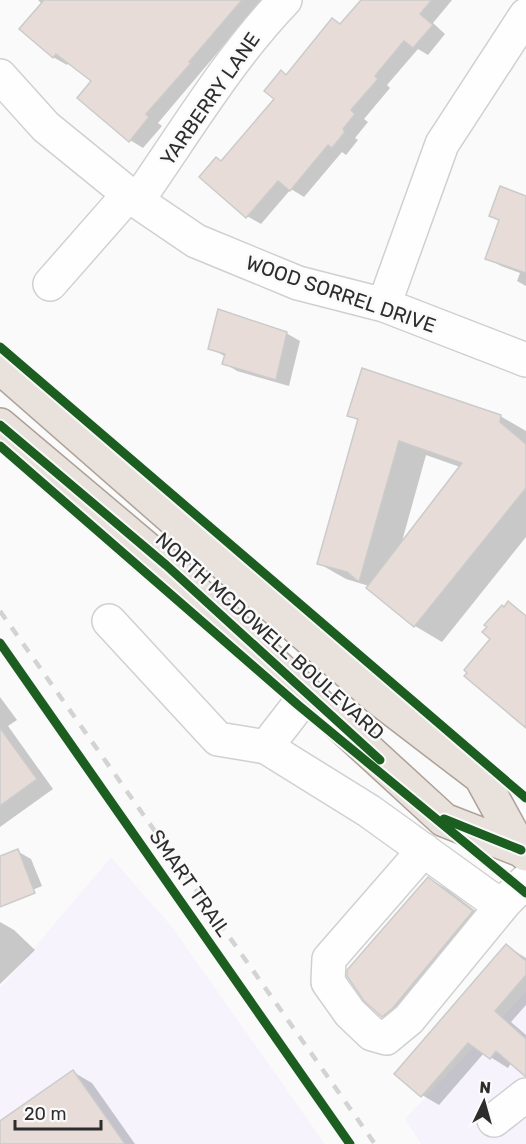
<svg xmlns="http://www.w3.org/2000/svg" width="526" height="1144" viewBox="0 0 526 1144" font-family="Rubik,sans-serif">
	<rect width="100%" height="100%" fill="#fafafb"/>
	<!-- commercial -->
	<path fill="#f6f3fd" d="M111,857L172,927L325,1144H0V988Z
		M526,992V1144H421L405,1119Z"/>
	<!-- shadow -->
	<path fill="#0003" fill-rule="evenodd" d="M38,0H262L158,123L162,126L143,148L130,140L94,81L69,62L67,65L53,57L42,4Z
		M364,0H452L433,23L445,34L428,55L418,49L387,85L390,88L364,119L368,122L355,138L358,140L346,155L342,152L304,197L291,189L261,224L247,216L222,162L276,99L287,76L333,20L342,25Z
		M526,197V286L517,281L520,273L501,266L487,258Z
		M286,333L300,341L289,386L237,371L224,363L226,357L210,348Z
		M349,415L500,416L526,431V537L442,642L415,626L369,586L346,579L318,563L359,421ZM426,455L460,467L401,545Z
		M0,697L17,720L8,726L53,789L0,827Z
		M17,851L31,859L42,886L0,903V858Z
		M428,878L447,889L491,923L402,1027L383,1016Z
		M0,922L14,930L35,950L0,984Z
		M507,946L526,958V1005L511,1022L526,1035V1075L511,1063L508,1068L484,1053L439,1105L422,1095Z
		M73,1072L92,1083L135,1144H0V1123Z"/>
	<!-- building -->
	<path fill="#e7dcd8" stroke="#cbcbcb" stroke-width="1.5" d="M44,0H242L189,62L191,63L146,114L149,117L129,142L77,98L91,81L56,54L53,58L19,29Z
		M361,0H432L420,14L433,25L413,48L404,41L375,76L378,79L351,110L355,114L343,129L345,132L332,148L328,145L290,191L278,181L246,218L199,177L216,157L221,161L274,99L264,91L281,70L286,75L332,18L340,24Z
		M500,186L526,196V273L485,259L499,220L489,216Z
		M218,309L287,332L276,380L222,364L225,354L208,349Z
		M362,368L501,415L500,422L526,444V488L414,627L366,588L462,463L399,441L359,582L347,572L317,564L358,419L347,416Z
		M508,601L526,616V728L464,676L467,673L464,670L490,639L482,632L487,627L484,625L502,605L504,607Z
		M0,728L37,779L0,806Z
		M18,849L35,893L0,907V856Z
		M428,877L473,911L392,1009L382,1017L364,1001L347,976V970Z
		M506,944L526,961V975L495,1011L526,1039V1077L496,1051L490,1059L468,1043L421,1097L394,1074Z
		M73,1070L125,1144H0V1121Z"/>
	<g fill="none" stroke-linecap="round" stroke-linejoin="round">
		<defs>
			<path id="minor" d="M0,76L46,127L137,201L196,241L298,283L384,305L526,360
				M137,201C184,134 229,58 285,0
				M50,284L129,194
				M384,305L442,144L526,15
				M109,621L218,739L266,747L369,811L491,899L505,902L526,881
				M266,747L307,694
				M424,850L329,959L328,982L350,1013L372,1034L386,1038L409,1019L505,902
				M494,1120L526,1095"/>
			<path id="major" d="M0,367L379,699L481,777L521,850
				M0,425L166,565L444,820L521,850L526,854"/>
		</defs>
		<!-- minor casing -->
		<use href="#minor" stroke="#d0d0d0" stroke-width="36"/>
		<!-- major casing -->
		<use href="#major" stroke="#ada197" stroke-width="36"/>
		<!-- minor -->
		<use href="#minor" stroke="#fefefe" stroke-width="33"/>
		<!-- major -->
		<use href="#major" stroke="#e8e1dc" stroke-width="33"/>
		<!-- rail -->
		<path stroke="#d3d3d4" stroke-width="4.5" stroke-dasharray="10 10" stroke-linecap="butt" d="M0,611L375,1144"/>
		<defs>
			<path id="cycleway" d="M0,347L526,798
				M0,425L166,565L380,760
				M0,446L298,705L526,893
				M0,643L350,1144
				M444,819L521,850"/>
		</defs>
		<!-- cycleway casing -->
		<use href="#cycleway" stroke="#fafafb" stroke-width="13"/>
		<!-- cycleway -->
		<use href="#cycleway" stroke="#1b5e20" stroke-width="9"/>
	</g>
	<g text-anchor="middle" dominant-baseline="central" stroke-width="5" stroke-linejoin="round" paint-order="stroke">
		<!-- street labels -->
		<g font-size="20" fill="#2d2d2e" stroke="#fafafb">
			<text transform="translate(210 99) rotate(-55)">YARBERRY LANE</text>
			<text transform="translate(341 294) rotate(19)">WOOD SORREL DRIVE</text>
			<text transform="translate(270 636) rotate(42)">NORTH MCDOWELL BOULEVARD</text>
			<text transform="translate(190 883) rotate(55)">SMART TRAIL</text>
		</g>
	</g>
	<!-- north arrow -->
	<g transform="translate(484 1102) rotate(5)" stroke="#fafafb" stroke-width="4.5" paint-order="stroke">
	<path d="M0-4.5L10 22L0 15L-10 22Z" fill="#2d2d2e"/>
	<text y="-9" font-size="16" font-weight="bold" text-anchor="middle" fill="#2d2d2e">N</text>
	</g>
	<!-- scale -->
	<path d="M15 1120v9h86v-9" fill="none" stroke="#2d2d2e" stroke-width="3"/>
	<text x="24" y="1120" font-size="18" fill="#2d2d2e" stroke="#fafafb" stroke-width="4.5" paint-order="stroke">20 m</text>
</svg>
